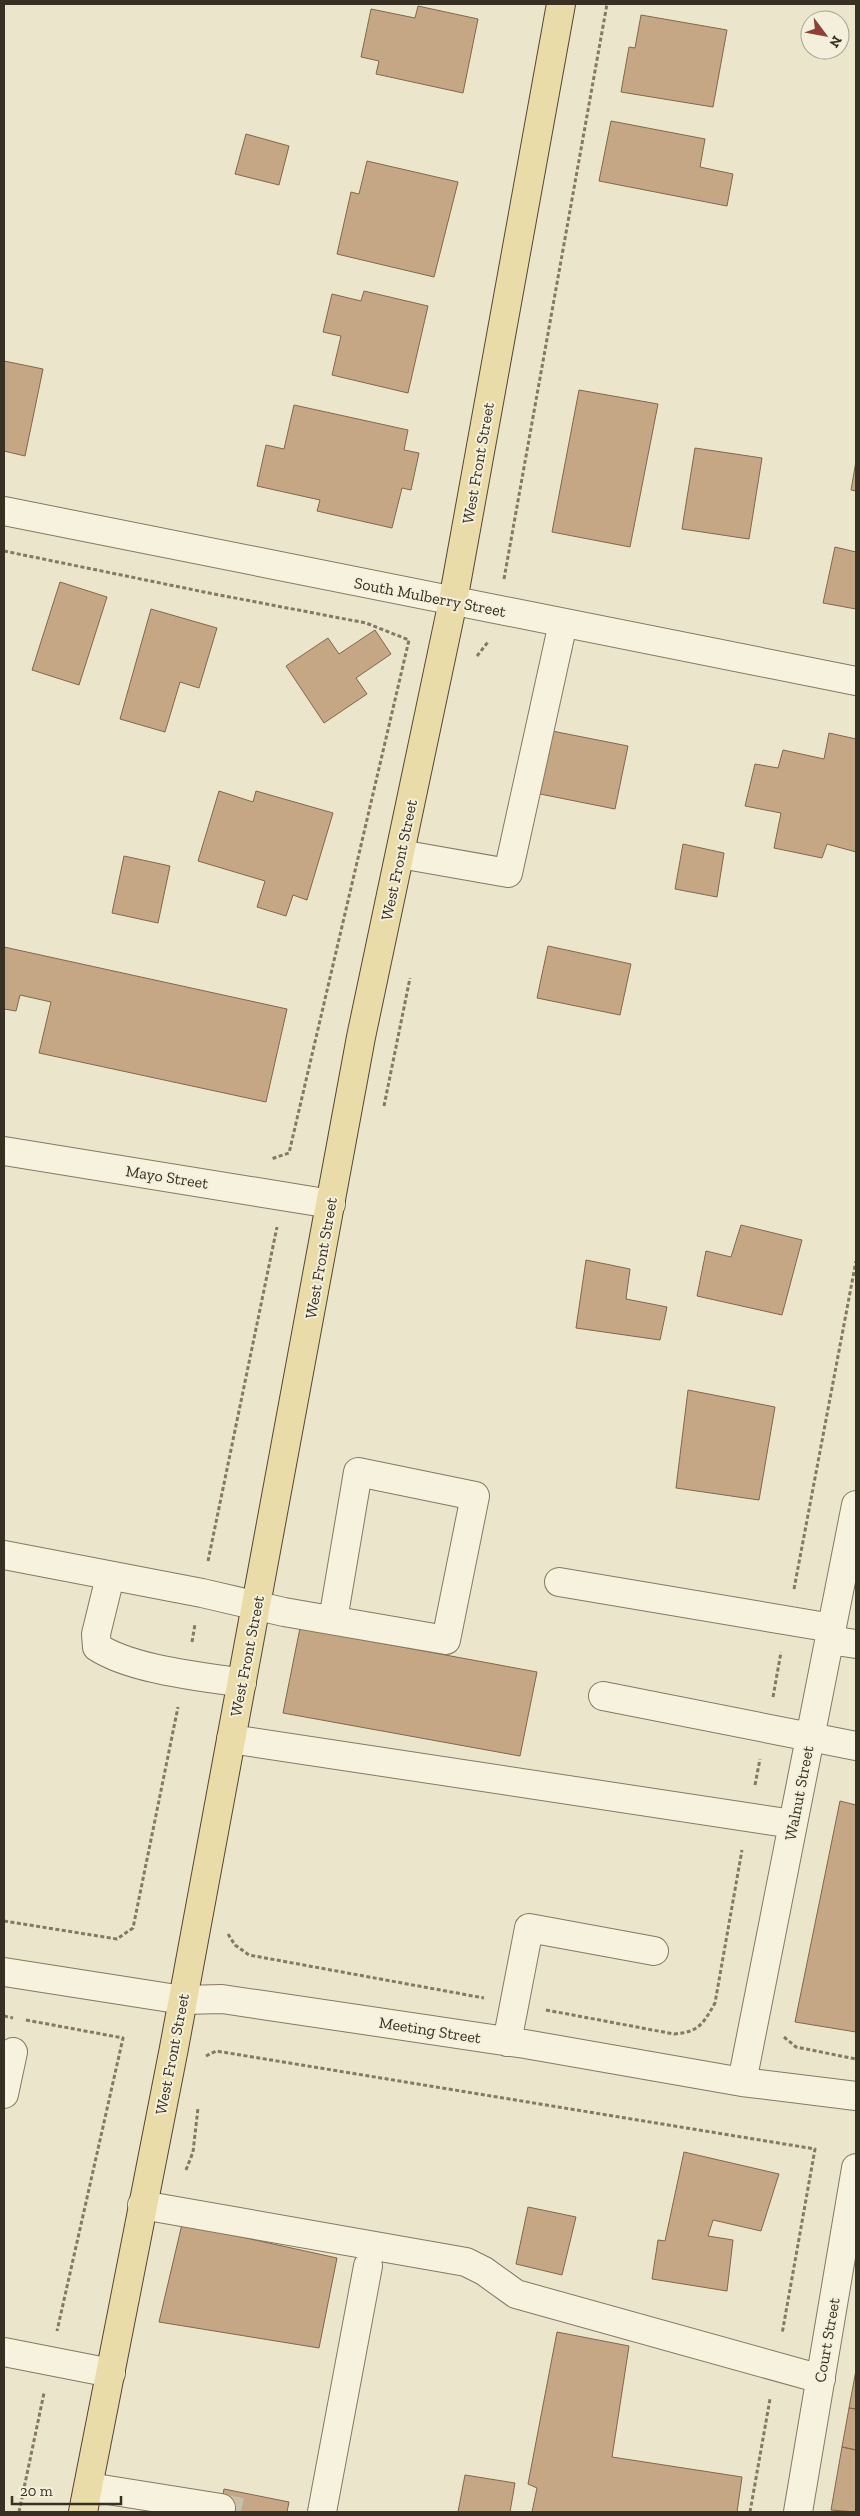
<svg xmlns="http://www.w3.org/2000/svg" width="860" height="2516" viewBox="0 0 860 2516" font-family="'Zilla Slab',serif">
	<rect width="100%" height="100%" fill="#ebe5cb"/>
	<!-- building -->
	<path fill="#c5a785" stroke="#836749" d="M418,6L478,19L463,93L376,74L379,61L361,57L371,9L415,18Z
		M641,15L727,30L713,107L621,92L629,47L635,48Z
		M611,121L705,139L700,167L733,174L727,206L599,181Z
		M246,134L289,146L279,185L235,174Z
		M367,161L458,182L434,277L337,254L351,192L359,194Z
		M364,291L428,306L408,393L332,375L341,336L323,332L332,294L361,301Z
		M4,361L43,369L25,456L4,451Z
		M579,390L658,404L630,547L552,532Z
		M294,405L408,430L404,450L419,453L411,490L402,488L392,528L317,511L320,500L257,486L266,445L284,449Z
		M695,448L762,458L749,539L682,529Z
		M856,461V491L851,490Z
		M835,547L856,552V609L823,603Z
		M60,582L107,597L79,685L32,670Z
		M151,609L217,628L199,688L180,682L165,732L120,719Z
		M375,630L391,654L356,678L367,694L324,723L286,666L328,638L339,654Z
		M547,730L628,746L615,809L535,793Z
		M829,733L856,739V852L827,844L822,858L774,848L781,813L745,806L755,764L778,768L783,750L824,759Z
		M219,791L253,802L256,791L333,813L307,900L293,895L286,916L257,907L265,881L198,861Z
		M683,844L724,853L717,897L675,889Z
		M124,856L170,866L158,923L112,913Z
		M548,946L631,964L620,1015L537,998Z
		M4,947L287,1009L266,1102L39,1053L51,1002L20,995L16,1011L4,1009Z
		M741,1225L802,1240L782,1315L697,1296L706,1251L731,1257Z
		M586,1260L630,1269L626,1299L667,1307L660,1340L576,1328Z
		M688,1390L775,1407L759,1500L676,1488Z
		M300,1628L537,1672L520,1756L283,1713Z
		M840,1801L856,1805V2032L795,2022Z
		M684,2152L779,2174L761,2231L713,2220L708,2236L733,2240L727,2291L652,2279L658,2240L665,2241Z
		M528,2207L576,2217L562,2275L516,2264Z
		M182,2224L337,2258L319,2348L159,2322Z
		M557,2332L629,2346L612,2457L742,2477L737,2512H532L537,2488L528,2484Z
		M856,2370V2409L849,2408Z
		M849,2408L856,2409V2450L842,2447Z
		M842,2447L856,2450V2512L831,2510Z
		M465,2475L515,2483L510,2512H458Z
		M224,2489L289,2502L287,2512H220Z"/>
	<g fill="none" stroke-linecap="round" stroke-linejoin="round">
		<!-- minor-tunnel -->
		<path stroke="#c7c1a9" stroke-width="28" stroke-dasharray="28 14" stroke-linecap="butt" d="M221,2508L241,2512"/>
		<defs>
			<path id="minor" d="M4,511L856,681
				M400,854L508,873L563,623
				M4,1151L331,1204
				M4,1555L202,1593L284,1612L446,1640L475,1496L358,1472L333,1620
				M110,1577L96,1634L97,1647C133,1670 199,1676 242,1683
				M559,1582L832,1628
				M829,1640L856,1644
				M603,1696L856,1746
				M231,1739L793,1824
				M4,1972L183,2000L222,1999L525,2044L742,2082L856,2096
				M507,2042L529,1928L654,1951
				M742,2082L856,1505
				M4,2094L13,2052
				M142,2205L466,2262L484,2271L516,2294L821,2379
				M4,2352L111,2373
				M89,2487L221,2508
				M322,2512L368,2266
				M798,2512L856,2168"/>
			<path id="major" d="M83,2512L174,2048L361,1037L453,601L561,4"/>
		</defs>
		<!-- minor casing -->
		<use href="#minor" stroke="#867961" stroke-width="30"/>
		<!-- major casing -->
		<use href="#major" stroke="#554734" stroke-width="30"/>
		<!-- path -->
		<path stroke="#867961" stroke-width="3" stroke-dasharray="4 2.5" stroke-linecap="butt" d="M4,551L209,593L366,623L409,640L289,1153L271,1159
			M504,579L607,4
			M477,656L488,642
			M384,1106L410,978
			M208,1561L277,1227
			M794,1589L856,1261
			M192,1642L195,1624
			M773,1697L781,1652
			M755,1785L760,1759
			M4,1921L117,1939L133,1928L178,1707
			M228,1934L235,1945L249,1955L484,1998
			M546,2010L674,2034C699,2032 703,2024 715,2003L742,1850
			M4,2016L13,2018
			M26,2020L123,2038L57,2331
			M784,2037L796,2047L856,2059
			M206,2056L216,2051L815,2149L782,2334
			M186,2170L193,2152L198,2108
			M19,2512L44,2393
			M750,2512L770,2399"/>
		<!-- minor -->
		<use href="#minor" stroke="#f6f2de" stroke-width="28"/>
		<!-- major -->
		<use href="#major" stroke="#e9dca8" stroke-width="28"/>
	</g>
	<g text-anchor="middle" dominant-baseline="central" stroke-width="4" stroke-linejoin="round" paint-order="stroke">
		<!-- street labels -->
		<g font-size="16" fill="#383022" stroke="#f3efda">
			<text transform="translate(478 463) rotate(-80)">West Front Street</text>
			<text transform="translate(430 597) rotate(11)">South Mulberry Street</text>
			<text transform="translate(399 860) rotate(-78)">West Front Street</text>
			<text transform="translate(167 1177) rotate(9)">Mayo Street</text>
			<text transform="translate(321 1258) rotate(-80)">West Front Street</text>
			<text transform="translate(247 1656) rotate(-79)">West Front Street</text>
			<text transform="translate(799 1793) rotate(-79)">Walnut Street</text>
			<text transform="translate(430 2030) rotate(9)">Meeting Street</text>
			<text transform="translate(172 2054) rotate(-79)">West Front Street</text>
			<text transform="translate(827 2340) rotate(-80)">Court Street</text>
		</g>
	</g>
	<!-- border -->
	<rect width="860" height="2516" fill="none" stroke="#383022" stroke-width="10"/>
	<!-- north arrow -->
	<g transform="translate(825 35) rotate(122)"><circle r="24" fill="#f3efda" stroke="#a8a390"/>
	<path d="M0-4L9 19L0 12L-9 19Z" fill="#8f4037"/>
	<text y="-8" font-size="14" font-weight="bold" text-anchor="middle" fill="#383022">N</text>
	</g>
	<!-- scale -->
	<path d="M12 2496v8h109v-8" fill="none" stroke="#383022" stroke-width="2.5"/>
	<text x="20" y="2496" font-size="15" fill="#383022" stroke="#f3efda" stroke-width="4" paint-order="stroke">20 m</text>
</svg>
